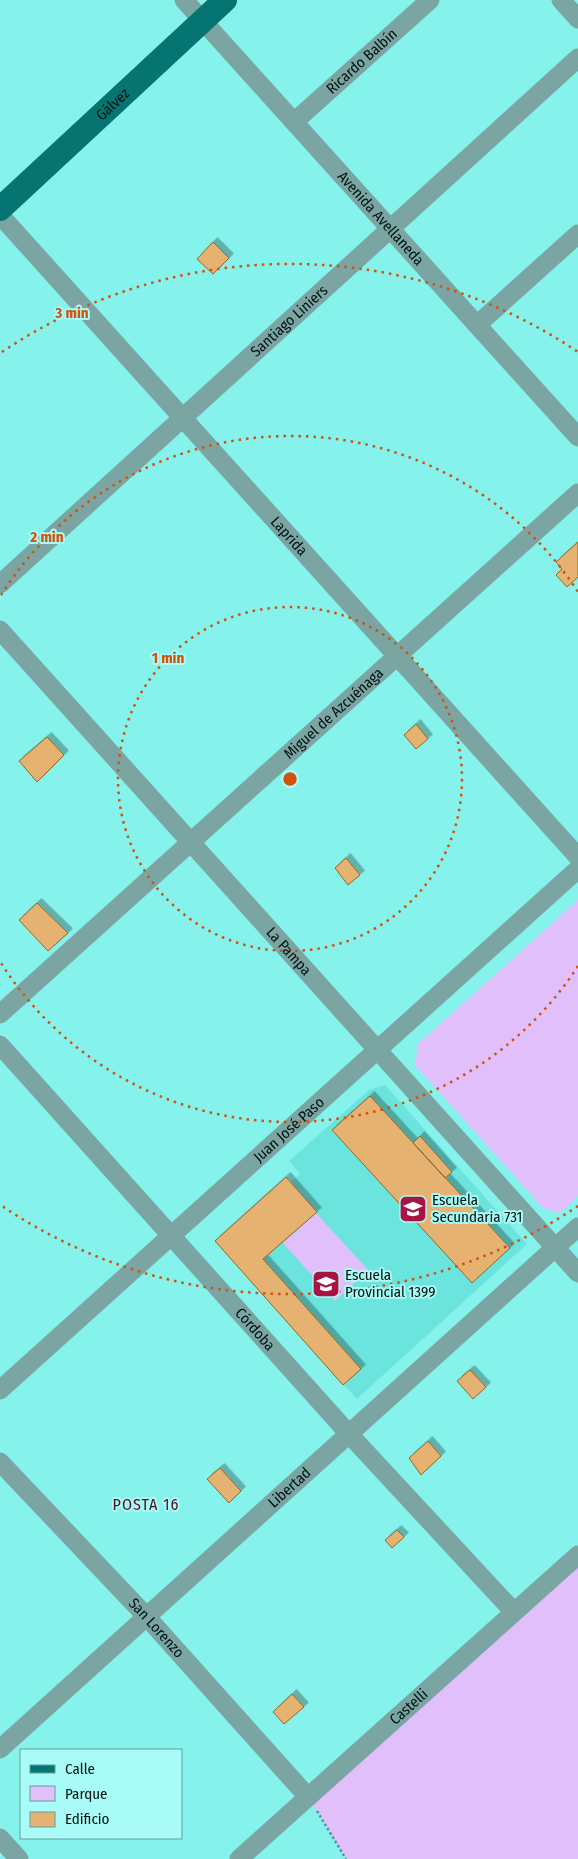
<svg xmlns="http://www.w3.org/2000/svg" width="578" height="1859" viewBox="0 0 578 1859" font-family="'Fira Sans Condensed',sans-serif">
	<defs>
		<filter id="shadow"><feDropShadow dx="4.5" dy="-4.5" stdDeviation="0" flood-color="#0004"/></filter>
	</defs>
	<rect width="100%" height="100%" fill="#85f2ec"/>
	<!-- built -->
	<path fill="#6ce4de" d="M385,1085L527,1244L357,1399L215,1241L286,1177L290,1182L300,1174L289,1161L369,1090Z"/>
	<!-- green -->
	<path fill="#e1bffb" d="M578,900V1196L560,1213L543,1208L415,1065L418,1044Z
		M316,1213L368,1270L335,1301L283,1243Z
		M578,1555V1859H346L308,1797Z"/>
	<!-- building -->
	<path fill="#e6b272" stroke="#976624" filter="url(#shadow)" d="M213,242L229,258L213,274L197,259Z
		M578,542V577L567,587L556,575L562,569L556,562Z
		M416,724L428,739L416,749L404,735Z
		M47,737L64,755L37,782L19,761Z
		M346,858L360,875L348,885L335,868Z
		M37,903L68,933L48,951L19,920Z
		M370,1096L510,1248L472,1283L332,1130Z
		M420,1136L452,1172L445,1178L413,1143Z
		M286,1177L317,1212L263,1259L361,1369L343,1385L215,1241Z
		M470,1370L486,1387L473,1399L457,1381Z
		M428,1441L441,1456L421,1475L409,1458Z
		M220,1468L241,1491L229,1503L207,1479Z
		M397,1530L404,1537L392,1548L385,1540Z
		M292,1694L304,1707L284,1724L273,1712Z"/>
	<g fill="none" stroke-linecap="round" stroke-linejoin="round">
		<!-- path -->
		<path stroke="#4e9591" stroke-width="2.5" stroke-dasharray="2.5 2.5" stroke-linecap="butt" d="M317,1811L346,1859"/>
		<!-- minor -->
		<g stroke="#7ba5a2" stroke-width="19">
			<path id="s1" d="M184,0L578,437"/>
			<path d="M561,0L578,19"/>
			<path id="s2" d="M294,122L430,0"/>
			<path id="s3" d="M0,215L578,857"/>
			<path d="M477,325L578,234"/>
			<path id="s4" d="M0,584L578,58"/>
			<path id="s5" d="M0,630L578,1273"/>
			<path id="s6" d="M0,1014L578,493"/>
			<path id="s7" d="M0,1045L349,1434L514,1612"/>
			<path id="s8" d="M0,1390L578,869"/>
			<path id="s9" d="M0,1462L146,1616L308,1797"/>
			<path id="s10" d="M0,1749L578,1227"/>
			<path d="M0,1838L19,1859"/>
			<path id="s11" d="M239,1859L578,1555"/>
		</g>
		<!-- major -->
		<path stroke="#067571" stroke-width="24" id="s12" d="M0,209L225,0"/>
	</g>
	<!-- distance rings -->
	<g fill="none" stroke="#d1520c" stroke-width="2.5" stroke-dasharray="2.5 5">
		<circle cx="290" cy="779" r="172"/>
		<path d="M578 966A343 343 0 0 1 1 963M1 595A343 343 0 0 1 578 592"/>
		<path d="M578 1206A515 515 0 0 1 2 1206M2 352A515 515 0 0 1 578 352"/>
	</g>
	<!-- icons -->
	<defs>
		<symbol id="school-square" viewBox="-11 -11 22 22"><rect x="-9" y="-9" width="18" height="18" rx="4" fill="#a91343" stroke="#a8fbf6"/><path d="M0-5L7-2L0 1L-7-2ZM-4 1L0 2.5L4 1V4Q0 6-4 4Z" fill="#fff"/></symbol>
	</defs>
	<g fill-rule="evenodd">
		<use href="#school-square" x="397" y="1193" width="32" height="32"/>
		<use href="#school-square" x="310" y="1268" width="32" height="32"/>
	</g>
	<g text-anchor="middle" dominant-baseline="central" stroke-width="4" stroke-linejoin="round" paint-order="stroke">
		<!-- street labels -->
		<g font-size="15" fill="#001211" stroke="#a8fbf6">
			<text stroke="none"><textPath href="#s2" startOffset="91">Ricardo Balbín</textPath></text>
			<text stroke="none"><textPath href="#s12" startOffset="154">Gálvez</textPath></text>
			<text stroke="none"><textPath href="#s1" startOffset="294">Avenida Avellaneda</textPath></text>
			<text stroke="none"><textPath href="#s4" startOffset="391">Santiago Liniers</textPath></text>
			<text stroke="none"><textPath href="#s3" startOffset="432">Laprida</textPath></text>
			<text stroke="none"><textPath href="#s6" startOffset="449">Miguel de Azcuénaga</textPath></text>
			<text stroke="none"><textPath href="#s5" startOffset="432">La Pampa</textPath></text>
			<text stroke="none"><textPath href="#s8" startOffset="389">Juan José Paso</textPath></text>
			<text stroke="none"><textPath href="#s7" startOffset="382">Córdoba</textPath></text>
			<text stroke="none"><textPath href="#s10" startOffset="390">Libertad</textPath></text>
			<text stroke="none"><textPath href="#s9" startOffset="228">San Lorenzo</textPath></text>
			<text stroke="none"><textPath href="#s11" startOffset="228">Castelli</textPath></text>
		</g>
		<!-- poi labels -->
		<g font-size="15" fill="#001211" stroke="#a8fbf6" text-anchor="start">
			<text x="432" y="1200">Escuela<tspan x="432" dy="17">Secundaria 731</tspan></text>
			<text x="345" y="1275">Escuela<tspan x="345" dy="17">Provincial 1399</tspan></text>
		</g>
		<!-- neighbourhood labels -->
		<g font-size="16" letter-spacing="1" fill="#540f21" stroke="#a8fbf6">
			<text x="146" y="1504">POSTA 16</text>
		</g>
	</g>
	<circle cx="290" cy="779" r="8" fill="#d1520c" stroke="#a8fbf6" stroke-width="2.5"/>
	<g font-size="15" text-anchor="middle" font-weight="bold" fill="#d1520c" stroke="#a8fbf6" stroke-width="4" stroke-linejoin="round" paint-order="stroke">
		<text x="72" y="318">3 min</text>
		<text x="47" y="542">2 min</text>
		<text x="168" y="663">1 min</text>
	</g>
	<!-- legend -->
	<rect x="20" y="1749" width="162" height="90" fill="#a8fbf6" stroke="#659e9a"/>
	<rect x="30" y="1765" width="25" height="8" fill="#067571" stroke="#659e9a"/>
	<text x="65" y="1774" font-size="15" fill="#001211">Calle</text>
	<rect x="30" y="1786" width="25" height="15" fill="#e1bffb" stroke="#659e9a"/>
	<text x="65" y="1799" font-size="15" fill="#001211">Parque</text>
	<rect x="30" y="1812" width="25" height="15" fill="#e6b272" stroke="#659e9a"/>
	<text x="65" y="1824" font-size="15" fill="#001211">Edificio</text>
</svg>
